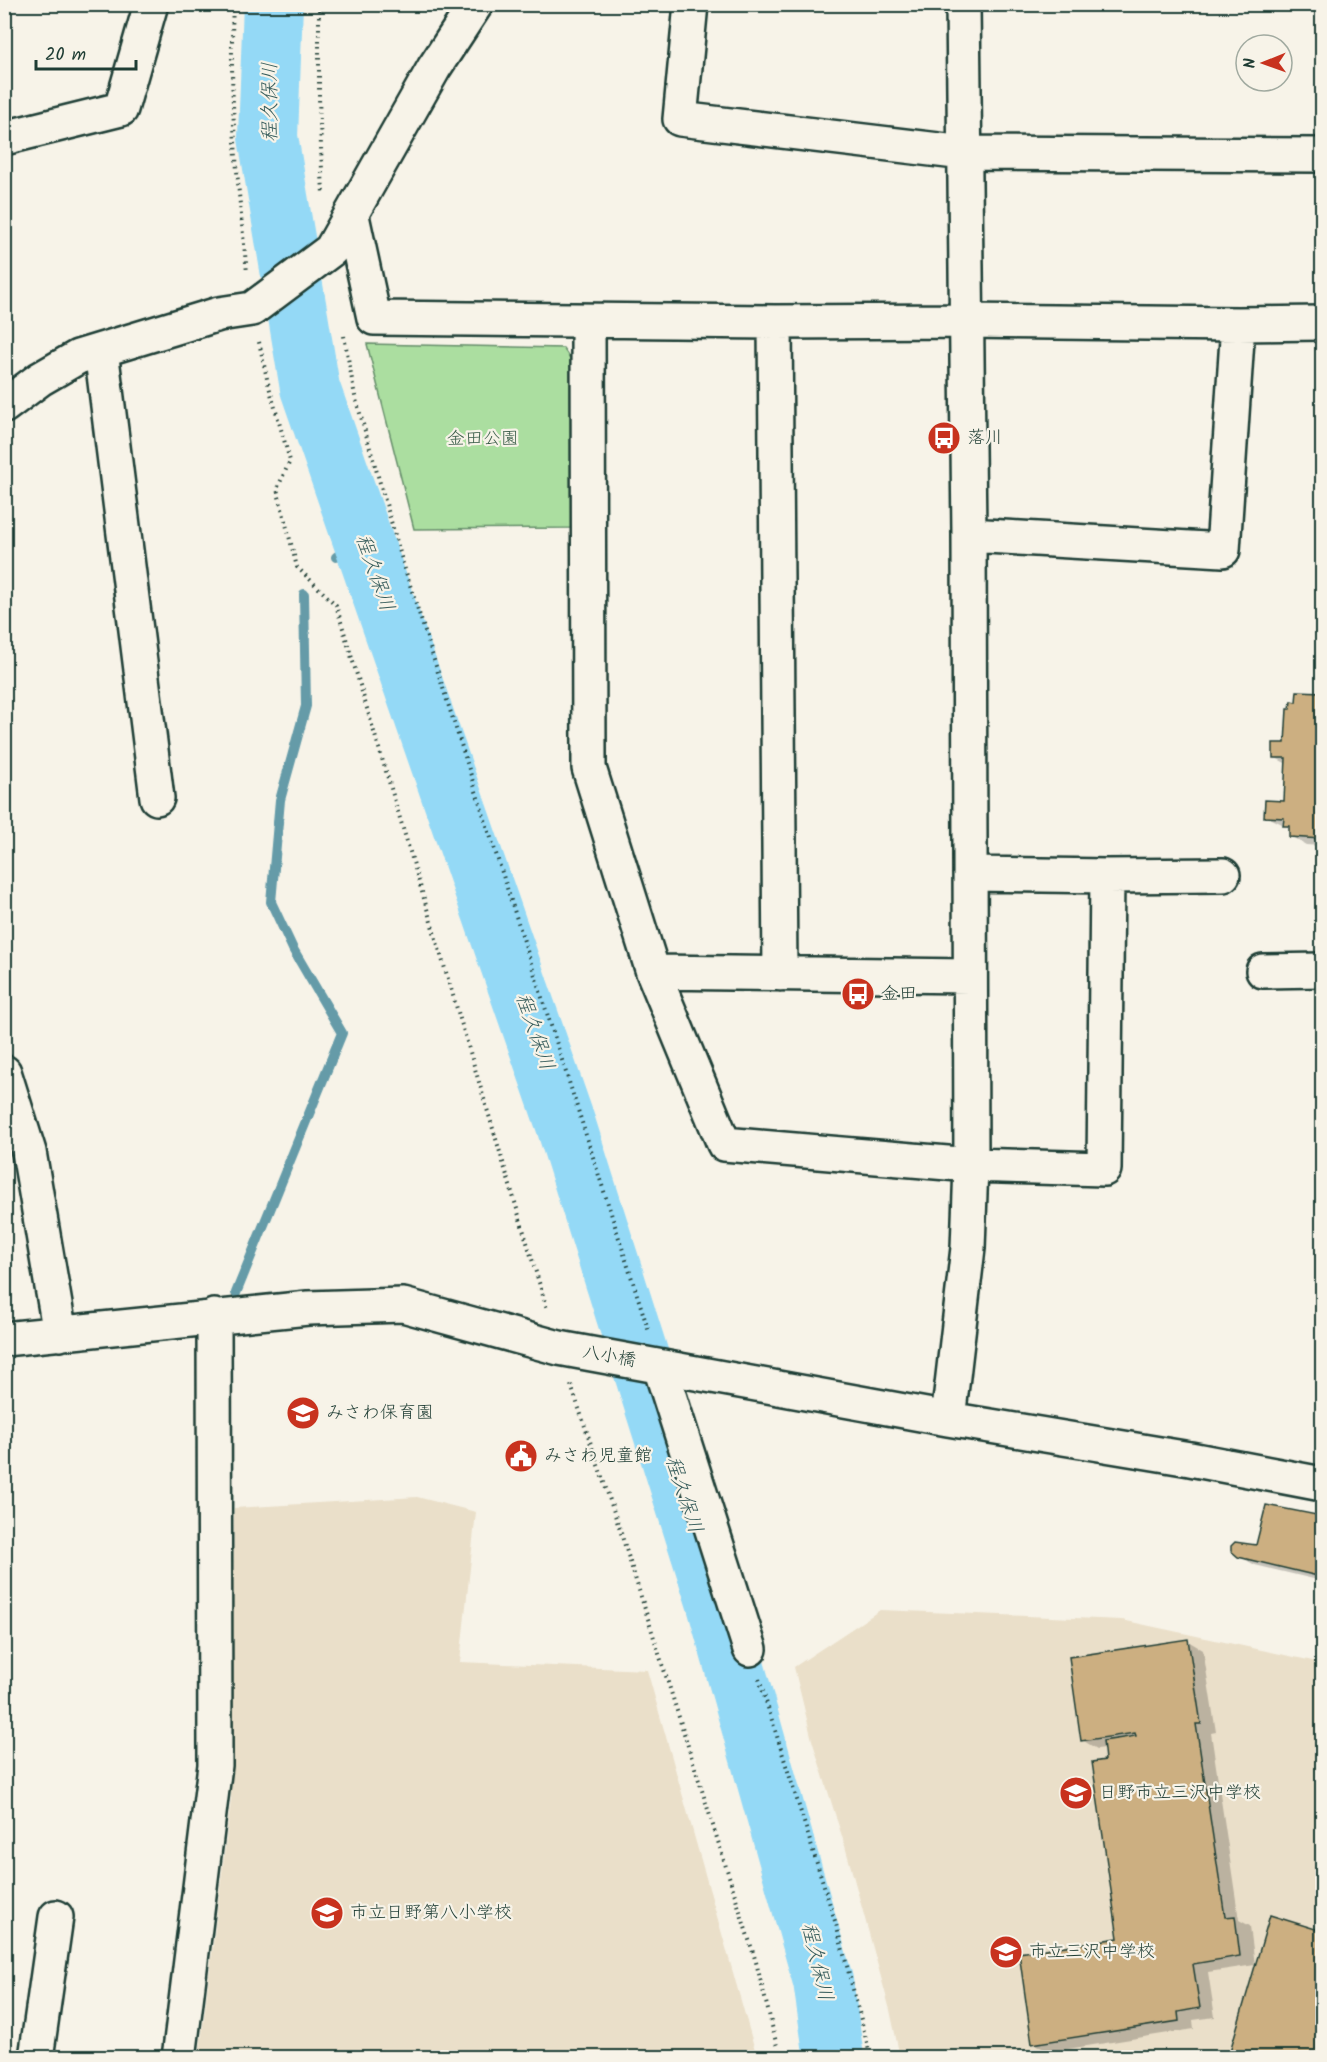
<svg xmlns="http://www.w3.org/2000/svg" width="1327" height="2062" viewBox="0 0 1327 2062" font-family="Kalam,'Klee One',sans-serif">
	<rect width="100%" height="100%" fill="#f7f3e8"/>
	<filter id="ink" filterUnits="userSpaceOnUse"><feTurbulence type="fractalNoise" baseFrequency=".0167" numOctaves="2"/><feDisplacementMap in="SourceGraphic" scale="12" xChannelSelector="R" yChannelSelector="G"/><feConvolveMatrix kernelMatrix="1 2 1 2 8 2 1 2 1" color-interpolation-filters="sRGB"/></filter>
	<g filter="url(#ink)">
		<!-- built -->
		<path fill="#eadfc9" d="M417,1497L476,1512L460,1662L647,1670L757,2057L199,2058L231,1800L234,1508Z
			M880,1610L1122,1620L1322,1663V2057H900L890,2010L845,1846L812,1740L794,1667Z"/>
		<!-- green -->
		<path fill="#abdea0" stroke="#658e6a" stroke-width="1.5" d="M367,344L563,348L572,361L573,528L414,529Z"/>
		<!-- shadow -->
		<path fill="#0003" d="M1299,693L1322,694V846L1306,845L1290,836V828L1266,816L1286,803L1287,764L1274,757L1287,745Z
			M1267,1506L1322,1518V1581L1255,1565L1239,1556L1257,1547Z
			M1188,1641L1203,1650L1216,1732L1211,1733L1239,1920L1250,1926L1255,1965L1208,1972L1215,2017L1193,2020L1194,2029L1049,2052L1033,2043L1120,1939L1105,1748L1097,1749L1082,1740Z
			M1271,1917L1322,1933V2058H1229Z"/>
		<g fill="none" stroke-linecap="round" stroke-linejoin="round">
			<!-- stream -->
			<path stroke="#659ba8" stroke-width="10" d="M336,557L361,539
				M236,1293L342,1033L293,949L271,902L280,800L306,706L304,594"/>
			<!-- river -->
			<path stroke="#94d9f6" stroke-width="60" d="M273,4L268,137L310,388L566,1125L716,1601L823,1981L834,2058"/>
		</g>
		<!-- building -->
		<path fill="#ccaf81" stroke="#1f3d34" stroke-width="1.5" d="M1297,691L1322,692V839L1289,837V826H1283L1284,818L1264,817L1265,800L1284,801L1286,758H1273V743H1285L1287,709H1290L1291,701L1296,702Z
			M1266,1505L1322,1516V1577L1238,1557L1231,1551V1546L1235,1542L1256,1545Z
			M1188,1639L1201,1724H1196L1225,1917L1235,1916L1240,1956L1193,1964L1200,2008L1178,2012L1179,2021L1032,2044L1019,1953L1118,1938L1092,1762L1105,1760L1103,1741L1136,1736L1135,1733L1081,1741L1069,1657Z
			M1270,1915L1322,1931V2058H1228Z"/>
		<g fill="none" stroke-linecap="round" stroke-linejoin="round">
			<defs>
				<path id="street" d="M691,4L680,119L964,153L1322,155
					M4,138L121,109L151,4
					M352,216L374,318L775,322L968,321L1238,324L1322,323
					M588,321L589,768L653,972L724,1144L971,1165L1104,1169L1107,876
					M775,322L780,974
					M101,350L157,798
					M4,406L40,379L78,357L219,314L252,309L331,250L434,68L476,4
					M969,535L1223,550L1238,324
					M970,874L1107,876L1223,875
					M1263,971L1322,970
					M653,972L969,976
					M4,1072L29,1152L60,1334
					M4,1339L308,1308L403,1305L559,1348L948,1419L1190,1459L1322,1484
					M660,1367L750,1649
					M948,1419L968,1248L971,1165L969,535L963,4
					M36,2058L56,1917
					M179,2058L215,1765L214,1316"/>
			</defs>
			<!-- street casing -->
			<use href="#street" stroke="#1f3d34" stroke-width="38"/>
			<!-- path -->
			<path stroke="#1f3d34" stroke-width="4" stroke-dasharray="1.5 4.5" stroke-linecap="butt" d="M233,4C229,95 237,182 247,272
				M319,4V98L323,195
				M344,336L355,396L403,563L649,1332
				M259,342L268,383L290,461L277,489L297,567L336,605L547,1309
				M571,1385L621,1533L756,1962L780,2058
				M759,1679L836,1924L871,2058"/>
			<!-- street -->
			<use href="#street" stroke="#f7f3e8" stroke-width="33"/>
		</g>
	</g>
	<!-- icons -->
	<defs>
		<symbol id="bus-disc" viewBox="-11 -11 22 22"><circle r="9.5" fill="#c8321e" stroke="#f7f3e8"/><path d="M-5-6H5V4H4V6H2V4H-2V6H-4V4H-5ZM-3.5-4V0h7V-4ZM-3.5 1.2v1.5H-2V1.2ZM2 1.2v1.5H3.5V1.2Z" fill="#fff"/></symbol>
		<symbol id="school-disc" viewBox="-11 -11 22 22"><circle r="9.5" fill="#c8321e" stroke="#f7f3e8"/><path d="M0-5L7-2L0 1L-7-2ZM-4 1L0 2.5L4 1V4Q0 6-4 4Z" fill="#fff"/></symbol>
		<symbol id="civic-disc" viewBox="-11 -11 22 22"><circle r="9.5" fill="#c8321e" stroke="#f7f3e8"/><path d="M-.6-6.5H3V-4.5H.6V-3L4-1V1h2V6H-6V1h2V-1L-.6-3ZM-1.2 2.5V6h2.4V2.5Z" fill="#fff"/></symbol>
	</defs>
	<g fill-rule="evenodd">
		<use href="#bus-disc" x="925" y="419" width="38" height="38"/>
		<use href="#bus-disc" x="839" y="975" width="38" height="38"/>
		<use href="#school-disc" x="284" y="1394" width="38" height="38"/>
		<use href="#civic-disc" x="502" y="1437" width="38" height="38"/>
		<use href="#school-disc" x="1057" y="1774" width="38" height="38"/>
		<use href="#school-disc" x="308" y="1894" width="38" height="38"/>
		<use href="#school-disc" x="987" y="1933" width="38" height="38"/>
	</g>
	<g text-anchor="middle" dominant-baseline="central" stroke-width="4.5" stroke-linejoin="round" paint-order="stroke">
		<!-- poi labels -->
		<g font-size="18" fill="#1f3d34" stroke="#f7f3e8" text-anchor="start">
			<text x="967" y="438">落川</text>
			<text x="881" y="994">金田</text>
			<text x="326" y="1413">みさわ保育園</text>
			<text x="544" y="1456">みさわ児童館</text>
			<text x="1099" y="1793">日野市立三沢中学校</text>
			<text x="350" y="1913">市立日野第八小学校</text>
			<text x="1029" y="1952">市立三沢中学校</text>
		</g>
		<!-- park labels -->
		<g font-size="18" fill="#3b5d4a" stroke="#f7f3e8">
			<text x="483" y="439">金田公園</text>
		</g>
		<!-- street labels -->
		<g font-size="18" fill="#1f3d34" stroke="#f7f3e8">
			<text transform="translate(609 1357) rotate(10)">八小橋</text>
		</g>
		<!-- water labels -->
		<g font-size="20" font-style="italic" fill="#365c5b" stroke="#f7f3e8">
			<text transform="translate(271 102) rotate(-90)">程久保川</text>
			<text transform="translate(374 573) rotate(71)">程久保川</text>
			<text transform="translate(534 1032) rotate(71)">程久保川</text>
			<text transform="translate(683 1495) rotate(72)">程久保川</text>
			<text transform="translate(816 1962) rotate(77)">程久保川</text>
		</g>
	</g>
	<!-- margin -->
	<rect width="1327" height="2062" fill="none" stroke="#f7f3e8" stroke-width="24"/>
	<rect x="12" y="12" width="1303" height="2038" fill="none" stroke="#1f3d34" stroke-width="2" filter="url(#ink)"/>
	<!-- north arrow -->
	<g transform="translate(1264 63) rotate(269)"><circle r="28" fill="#f7f3e8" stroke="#a1aaa0" stroke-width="1.5"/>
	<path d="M0-4.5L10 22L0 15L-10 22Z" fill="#c8321e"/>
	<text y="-9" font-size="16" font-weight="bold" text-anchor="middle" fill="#1f3d34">N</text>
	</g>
	<!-- scale -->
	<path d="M36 60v9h100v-9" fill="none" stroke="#1f3d34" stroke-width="3"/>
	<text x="45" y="60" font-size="18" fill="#1f3d34" stroke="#f7f3e8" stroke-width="4.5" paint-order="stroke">20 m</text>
</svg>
